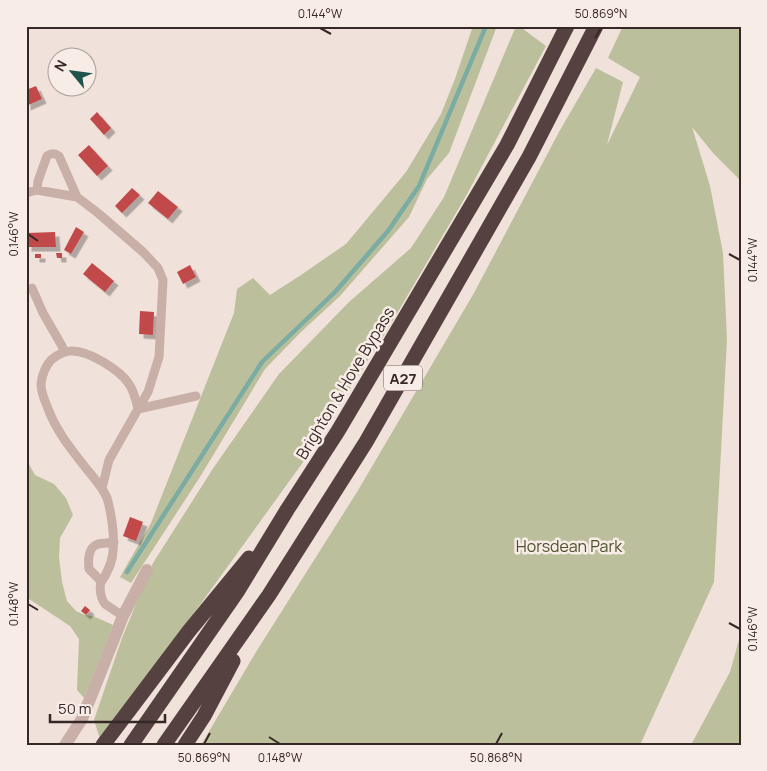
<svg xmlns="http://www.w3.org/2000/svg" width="767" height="771" viewBox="0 0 767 771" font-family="Manrope,sans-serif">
	<defs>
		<filter id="shadow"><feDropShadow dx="4.5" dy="4.5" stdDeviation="0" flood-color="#0004"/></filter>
	</defs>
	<rect width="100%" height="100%" fill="#f0e1da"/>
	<!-- green -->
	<path fill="#bbbf9b" d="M473,26H497L449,153L427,179L409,217L340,296L301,332L265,369L200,477L131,583L120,577L151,523L234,313L237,289L253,278L270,295L301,275L346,244L406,172L441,114L455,79Z
		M516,26H519L546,46L466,196L389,327L306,458L101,742L94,720L122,638L153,563L214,467L279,374L349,302L411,248L444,197Z
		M623,26H741V181L713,153L692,127L710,186L723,253L727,339L714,582L640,745H201L256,652L357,492L474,293L559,132L596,68L623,82L607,145L640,77L608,58Z
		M26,459L35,475L54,484L66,498L73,515L60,538L59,557L62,582L67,601L76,611L85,615L93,616L113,625L84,698L77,690L79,639L70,626L26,597Z
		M739,640L741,643V745H691L730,672Z"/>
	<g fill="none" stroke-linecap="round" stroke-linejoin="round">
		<!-- stream -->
		<path stroke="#7baca3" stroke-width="4.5" d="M127,572L262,362L335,292L388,231L419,186L486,26"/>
	</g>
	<!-- building -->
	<path fill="#c14a48" filter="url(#shadow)" d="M36,86L42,99L26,106V90Z
		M97,112L111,128L104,135L90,119Z
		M89,145L108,166L97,176L78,155Z
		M132,188L140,195L122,213L115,206Z
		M158,191L178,207L168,219L148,203Z
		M76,227L84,232L71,254L64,250Z
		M55,232L56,247H27V233Z
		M56,253H62V258H57Z
		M35,254H41V258H35Z
		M92,263L114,281L105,292L83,274Z
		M190,265L196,277L183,284L177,272Z
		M140,311L154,312L153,335L139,334Z
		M130,517L143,522L136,541L123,536Z
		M85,606L90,610L86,615L81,611Z"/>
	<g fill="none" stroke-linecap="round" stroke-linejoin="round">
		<!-- lane -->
		<path stroke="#c8afa7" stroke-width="9" d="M37,190L38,181L47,156C51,153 55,153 59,156L77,197
			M26,193L37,190L77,197L98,213L143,252L158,268L163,280L159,357L148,392L138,409
			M32,288L43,313L62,346L64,352
			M138,409L196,396
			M102,488L109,460L138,409C136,400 134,391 129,384C120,370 88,350 71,351C63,351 57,355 51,360C45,367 42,375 41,384C41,392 44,399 47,406C55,429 70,448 85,467C93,477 102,486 107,498C111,511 115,537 113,551C113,560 109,568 105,576C104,578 102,580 101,582C99,589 101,599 105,604L123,616
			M101,583L99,579L89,569C88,561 88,547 98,544C103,543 108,543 114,542"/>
		<!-- street -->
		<path stroke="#c8afa7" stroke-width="12" d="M65,745L82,719L123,616L147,570"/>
		<!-- highway -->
		<path stroke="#55413f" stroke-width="15" d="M103,745L189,631L249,558
			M131,745L237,592L287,510L338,431L507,145L567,26
			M164,745L269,595L366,442L529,157L596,26
			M185,745L204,716L233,661"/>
	</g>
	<!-- ticks -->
	<path fill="none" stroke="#352827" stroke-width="2" d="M320,28L331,34M595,38L601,28M28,234L38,241M729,254L740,260M28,604L38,610M729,623L740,629M269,737L280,744M204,744L210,733M496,744L502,733"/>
	<g text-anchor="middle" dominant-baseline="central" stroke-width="5" stroke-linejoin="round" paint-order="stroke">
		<!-- shield labels -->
		<rect fill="#f8ece6" stroke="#706360" stroke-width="1" x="384" y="365.5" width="38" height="25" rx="4"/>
		<g font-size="15" font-weight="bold" fill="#352827">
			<text x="403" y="378">A27</text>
		</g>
		<!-- street labels -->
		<g font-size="16" fill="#352827" stroke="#f8ece6">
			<text transform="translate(345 383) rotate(-59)">Brighton &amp; Hove Bypass</text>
		</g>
		<!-- park labels -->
		<g font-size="16" fill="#4c522c" stroke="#f8ece6">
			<text x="569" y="546">Horsdean Park</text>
		</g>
	</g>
	<!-- border -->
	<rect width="767" height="771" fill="none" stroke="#f8ece6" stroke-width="55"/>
	<!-- north arrow -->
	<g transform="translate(72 72) rotate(299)"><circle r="24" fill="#f8ece6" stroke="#aa9e9a"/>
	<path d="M0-4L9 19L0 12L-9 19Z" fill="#1f544c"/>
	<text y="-8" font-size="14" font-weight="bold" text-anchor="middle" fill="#352827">N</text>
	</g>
	<!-- scale -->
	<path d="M50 714v8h115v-8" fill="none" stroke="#352827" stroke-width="2.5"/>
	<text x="58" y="714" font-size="15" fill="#352827" stroke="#f8ece6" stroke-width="4" paint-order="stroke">50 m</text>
	<rect x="28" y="28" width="712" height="716" fill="none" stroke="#352827" stroke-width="2"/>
	<g font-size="12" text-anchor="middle" fill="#352827">
		<text x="320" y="18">0.144°W</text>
		<text x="601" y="18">50.869°N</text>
		<text transform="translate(14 234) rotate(-90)" y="4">0.146°W</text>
		<text transform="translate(753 260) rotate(-90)" y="4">0.144°W</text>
		<text transform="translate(14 604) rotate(-90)" y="4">0.148°W</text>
		<text transform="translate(753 629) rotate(-90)" y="4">0.146°W</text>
		<text x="204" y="762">50.869°N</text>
		<text x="280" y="762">0.148°W</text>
		<text x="496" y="762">50.868°N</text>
	</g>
</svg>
